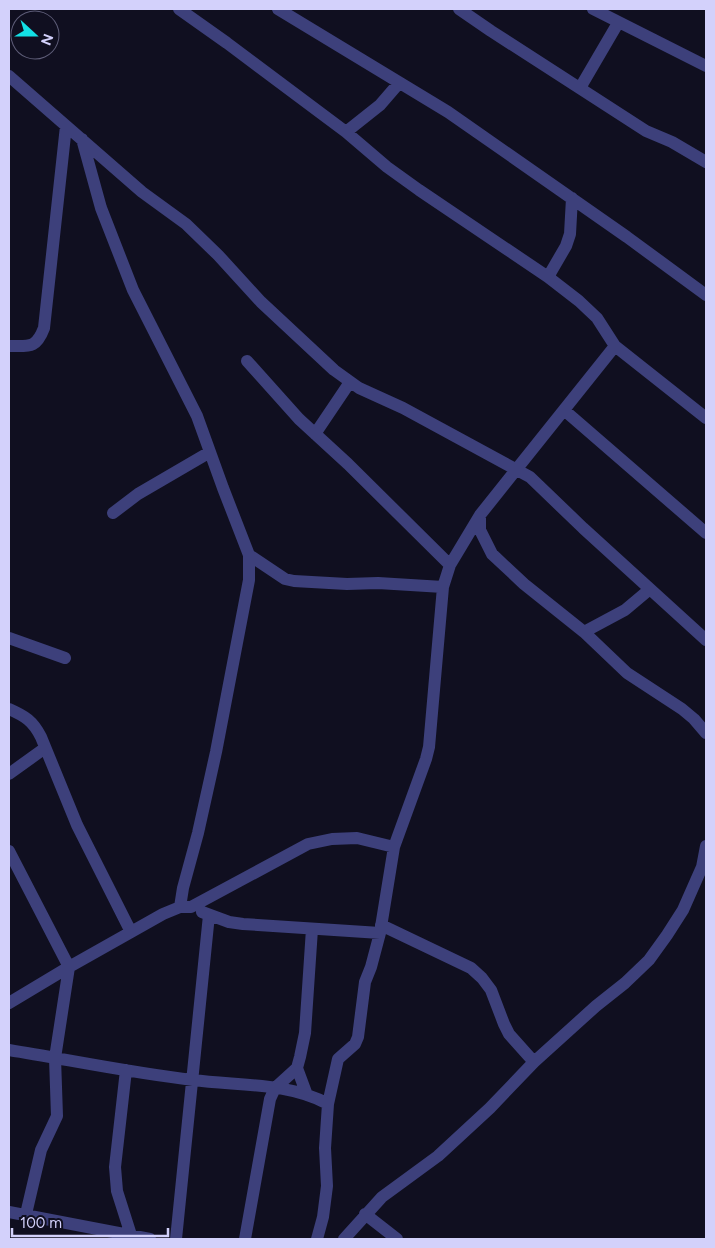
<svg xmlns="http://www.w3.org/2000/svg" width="715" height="1248" viewBox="0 0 715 1248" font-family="Figtree,sans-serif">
	<rect width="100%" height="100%" fill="#100f20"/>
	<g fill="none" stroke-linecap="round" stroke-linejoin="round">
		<!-- minor -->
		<path stroke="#3d407b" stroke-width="12" d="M179,9L227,43L346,132L387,167L419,190L548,277L579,301L597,318L615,346L706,418
			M278,9L448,112L627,237L706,295
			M459,9L491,31L646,131L672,142L706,162
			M593,9L706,66
			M9,76L142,192L186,224L218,255L261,302L334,370L359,388L403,408L530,477L583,528L706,640
			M580,88L618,23
			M346,132L380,105L399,83
			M82,139L101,208L133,290L197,416L223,488L249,555V580L216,752L198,833L183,888L180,907
			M548,277L566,246L570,234L572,198
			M9,346C29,346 36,349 44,328L66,126
			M247,361L299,419L348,464L450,565
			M564,410L706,533
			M315,434L350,382
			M113,513L138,494L210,452
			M480,515V530L492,554L524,584L584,632L627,673L682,709L694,719L706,733
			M249,555L285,579L294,581L347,584L378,583L443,587
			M584,632L625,610L650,589
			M9,638L65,658
			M9,709C25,716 33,721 41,737L77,825L131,932
			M9,774L45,748
			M9,851L69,967L55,1058L57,1116L41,1150L26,1214
			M202,912L229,922L243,924L380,933
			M381,925L471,968L482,978L491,990L504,1024L509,1034L534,1062
			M9,1003L69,967L163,914L180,907H191L308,844L332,839L357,838L394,847
			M9,1050C70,1060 132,1073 193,1080C237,1086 288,1082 328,1104
			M297,1068L307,1095
			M126,1070L115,1167L117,1191L131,1235
			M9,1212L150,1239
			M365,1214L397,1239
			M176,1239L209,915
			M245,1239L270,1099L275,1088L297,1068L300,1057L305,1033L312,929
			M317,1239L323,1217L327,1186L325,1148L328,1104L338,1059L355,1044L358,1037L365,982L371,967L380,933L394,847L426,759L429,747L443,587L450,565L480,515L615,346
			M344,1239L382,1197L438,1156L490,1108L534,1062L596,1006L625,983L649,960L667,935L683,910L702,867L706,846"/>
	</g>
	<!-- border -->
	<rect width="715" height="1248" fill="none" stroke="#d3d1fb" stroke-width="20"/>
	<!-- north arrow -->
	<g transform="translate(35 35) rotate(111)"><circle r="24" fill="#100f20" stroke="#5e5d78"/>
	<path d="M0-4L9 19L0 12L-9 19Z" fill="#13e0e5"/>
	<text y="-8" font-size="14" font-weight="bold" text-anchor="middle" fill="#d3d1fb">N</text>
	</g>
	<!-- scale -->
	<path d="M12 1228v8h156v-8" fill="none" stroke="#d3d1fb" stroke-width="2.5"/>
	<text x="20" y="1228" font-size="15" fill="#d3d1fb" stroke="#100f20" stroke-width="4" paint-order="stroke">100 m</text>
</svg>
